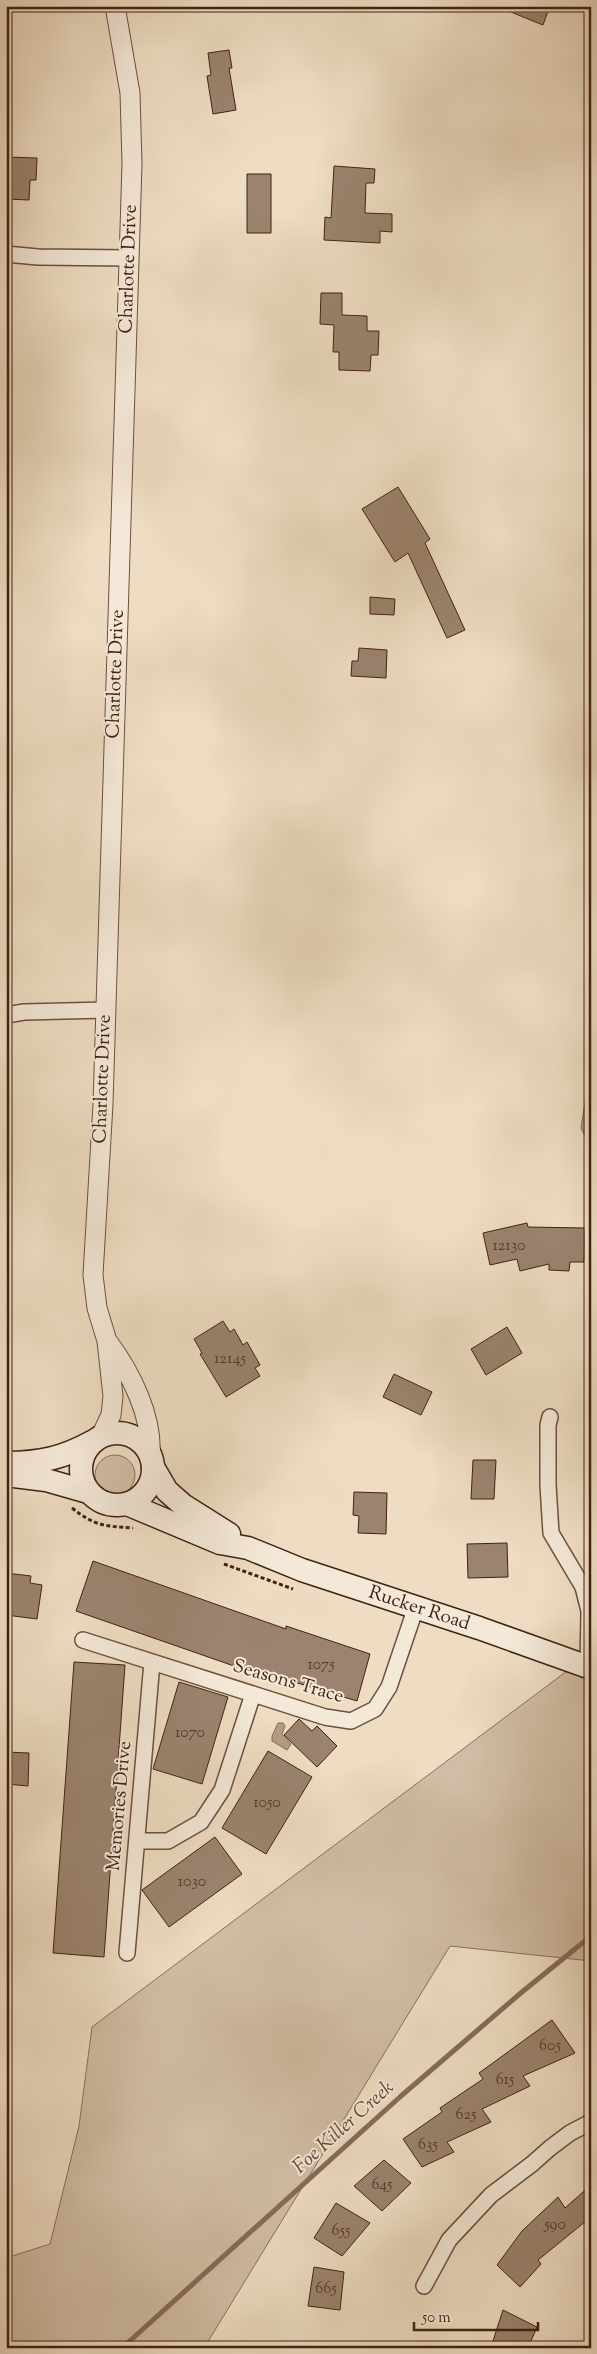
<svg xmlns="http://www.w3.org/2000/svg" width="597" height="2354" viewBox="0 0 597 2354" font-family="'Sorts Mill Goudy',serif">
	<rect width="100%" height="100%" fill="#eeddc3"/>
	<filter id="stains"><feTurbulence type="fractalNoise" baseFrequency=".004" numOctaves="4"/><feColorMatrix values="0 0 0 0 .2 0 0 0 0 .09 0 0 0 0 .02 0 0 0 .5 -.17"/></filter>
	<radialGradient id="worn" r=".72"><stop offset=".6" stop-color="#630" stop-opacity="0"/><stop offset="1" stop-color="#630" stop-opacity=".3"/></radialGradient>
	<!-- green -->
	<path fill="#d1bda5" stroke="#8a6f5c" d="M95 1475a20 20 0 1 1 40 0a20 20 0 1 1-40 0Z
		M591,1653V1961L450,1946L204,2348H6V2258L50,2244L79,2126L92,2027Z"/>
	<!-- water -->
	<path fill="#b49d87" stroke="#866b59" d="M591,1064V1148L581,1128Z
		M278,1723H283L285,1726L282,1734L291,1744L287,1750L272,1741V1736Z"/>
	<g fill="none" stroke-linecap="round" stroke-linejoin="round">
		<!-- stream -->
		<path stroke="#866b59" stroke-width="5" d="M122,2348L401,2096L522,1992L591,1936"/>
	</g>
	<!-- building -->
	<path fill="#9b836f" stroke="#422113" d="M496,6H550L543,25Z
		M229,50L232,68H229L236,110L213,114L207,76L211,75L208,53Z
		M6,157L37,158L36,180H30L29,200L6,199Z
		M334,166L375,169L374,183H366L365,213L392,214V232L380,231V243L324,240L325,217L331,218Z
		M247,174H271V233H247Z
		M321,293H342V315L367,316V331H379L378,355H371L370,371L339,370V352H333L334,325L320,324Z
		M398,487L430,539L425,543L465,630L447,638L408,553L395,562L362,509Z
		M370,597L395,599L394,615L370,614Z
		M359,648L387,650L386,678L351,676L352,661H358Z
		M527,1223L528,1227L585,1228L584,1262H570L569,1271L549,1270V1264L520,1271L517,1259L490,1265L483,1233Z
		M223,1321L230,1332L234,1329L243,1345L247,1342L260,1365L255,1368L260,1376L226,1397L200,1354L202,1353L194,1339Z
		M507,1327L522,1353L486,1375L471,1349Z
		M394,1374L432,1392L421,1415L383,1397Z
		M473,1460H496L494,1499H471Z
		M354,1492L387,1493L386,1534L358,1533L359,1516L353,1515Z
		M507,1543L508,1577L468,1578L467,1544Z
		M93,1561L286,1629V1626L370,1654L357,1701L258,1671L257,1674L76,1611Z
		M6,1573L31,1576L30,1583L42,1585L37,1619L6,1615Z
		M74,1662L125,1665L104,1957L53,1953Z
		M179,1682L228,1697L202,1784L153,1769Z
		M299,1719L312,1731L317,1726L337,1746L317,1767L284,1735Z
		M268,1751L312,1777L266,1854L222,1828Z
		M6,1752L29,1753L28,1786L6,1784Z
		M215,1837L242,1874L169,1927L142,1890Z
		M552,2020L575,2053L523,2076L530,2086L482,2109L491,2122L447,2142L454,2152L422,2167L403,2139L442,2112L440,2108L483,2079L479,2073Z
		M384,2160L411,2183L382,2211L354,2186Z
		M591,2185V2217L538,2260L541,2264L520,2287L497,2265L522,2231L558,2197L565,2208Z
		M336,2203L370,2223L342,2256L314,2238Z
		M314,2267L344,2272L340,2310L308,2306Z
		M503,2310L537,2327L528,2348H502L492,2344Z"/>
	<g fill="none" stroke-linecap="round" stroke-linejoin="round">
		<defs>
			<path id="minor" d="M6,254L38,257L129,258
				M6,1015L24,1012L106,1010
				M550,1417L548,1425V1485L551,1533L583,1587L589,1611L588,1667
				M83,1640L325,1717L351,1721L375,1709L389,1687L416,1607
				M137,1841H168L201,1822L222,1790L253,1694
				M127,1953L152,1662
				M424,2286L449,2240L491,2195L532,2164L550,2148L570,2133L591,2122"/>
			<path id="tertiary" d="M108,1342C131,1373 153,1417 150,1456
				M101,1436L111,1415L113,1396L107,1341L97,1308L93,1275L103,1104L132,164L130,93L115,6"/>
			<g id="secondary">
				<circle cx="117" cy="1469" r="36"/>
				<path d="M6,1463C40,1463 63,1458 92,1442"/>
				<path d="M153,1467L167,1491L183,1505L229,1534"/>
				<path d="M6,1475L46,1480L88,1492"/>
				<path id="s1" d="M127,1504L220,1543L248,1548L302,1570L479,1628L591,1668"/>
			</g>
		</defs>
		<!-- minor casing -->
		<use href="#minor" stroke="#6d503f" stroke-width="18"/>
		<!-- tertiary casing -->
		<use href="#tertiary" stroke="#6d503f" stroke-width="21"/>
		<!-- secondary casing -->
		<use href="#secondary" stroke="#422113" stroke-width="25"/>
		<!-- path -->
		<path stroke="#422113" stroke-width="3" stroke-dasharray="4 2.5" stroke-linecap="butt" d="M72,1508C95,1526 104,1526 133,1528
			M224,1564L293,1589"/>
		<!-- minor -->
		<use href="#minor" stroke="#f4e9d8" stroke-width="15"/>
		<!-- tertiary -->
		<use href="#tertiary" stroke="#f4e9d8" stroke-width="19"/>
		<!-- secondary -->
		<use href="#secondary" stroke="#f4e9d8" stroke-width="22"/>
	</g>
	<g text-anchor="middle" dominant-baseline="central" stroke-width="4" stroke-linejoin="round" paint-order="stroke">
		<!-- number labels -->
		<g font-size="16" fill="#583a2a">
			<text x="509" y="1246">12130</text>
			<text x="230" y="1359">12145</text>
			<text x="321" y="1665">1075</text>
			<text x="190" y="1733">1070</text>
			<text x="267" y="1803">1050</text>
			<text x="192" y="1882">1030</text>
			<text x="550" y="2046">605</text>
			<text x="505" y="2080">615</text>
			<text x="466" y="2115">625</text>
			<text x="428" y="2145">635</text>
			<text x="382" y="2185">645</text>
			<text x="555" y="2225">590</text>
			<text x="341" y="2231">655</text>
			<text x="326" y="2289">665</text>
		</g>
		<!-- street labels -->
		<g font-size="19" fill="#422113" stroke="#f4e9d8">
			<text transform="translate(129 269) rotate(-88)">Charlotte Drive</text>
			<text transform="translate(116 674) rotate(-88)">Charlotte Drive</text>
			<text transform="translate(103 1079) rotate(-88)">Charlotte Drive</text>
			<text stroke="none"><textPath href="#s1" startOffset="311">Rucker Road</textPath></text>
			<text transform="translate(288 1682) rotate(16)">Seasons Trace</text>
			<text transform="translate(120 1806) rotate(-85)">Memories Drive</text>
		</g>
		<!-- water labels -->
		<g font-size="20" font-style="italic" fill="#644636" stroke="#f4e9d8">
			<text transform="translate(344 2128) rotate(-42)">Foe Killer Creek</text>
		</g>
	</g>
	<!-- margin -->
	<rect width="597" height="2354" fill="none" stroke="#eeddc3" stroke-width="25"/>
	<rect x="8" y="8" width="582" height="2339" fill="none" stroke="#422113" stroke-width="2.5"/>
	<rect x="12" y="12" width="572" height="2329" fill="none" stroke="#422113"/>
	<!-- scale -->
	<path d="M414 2322v8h124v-8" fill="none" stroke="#422113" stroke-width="2.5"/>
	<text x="422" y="2322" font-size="15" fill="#422113" stroke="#f4e9d8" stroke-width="4" paint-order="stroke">50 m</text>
	<rect width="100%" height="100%" filter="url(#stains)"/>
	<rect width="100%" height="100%" fill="url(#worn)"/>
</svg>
